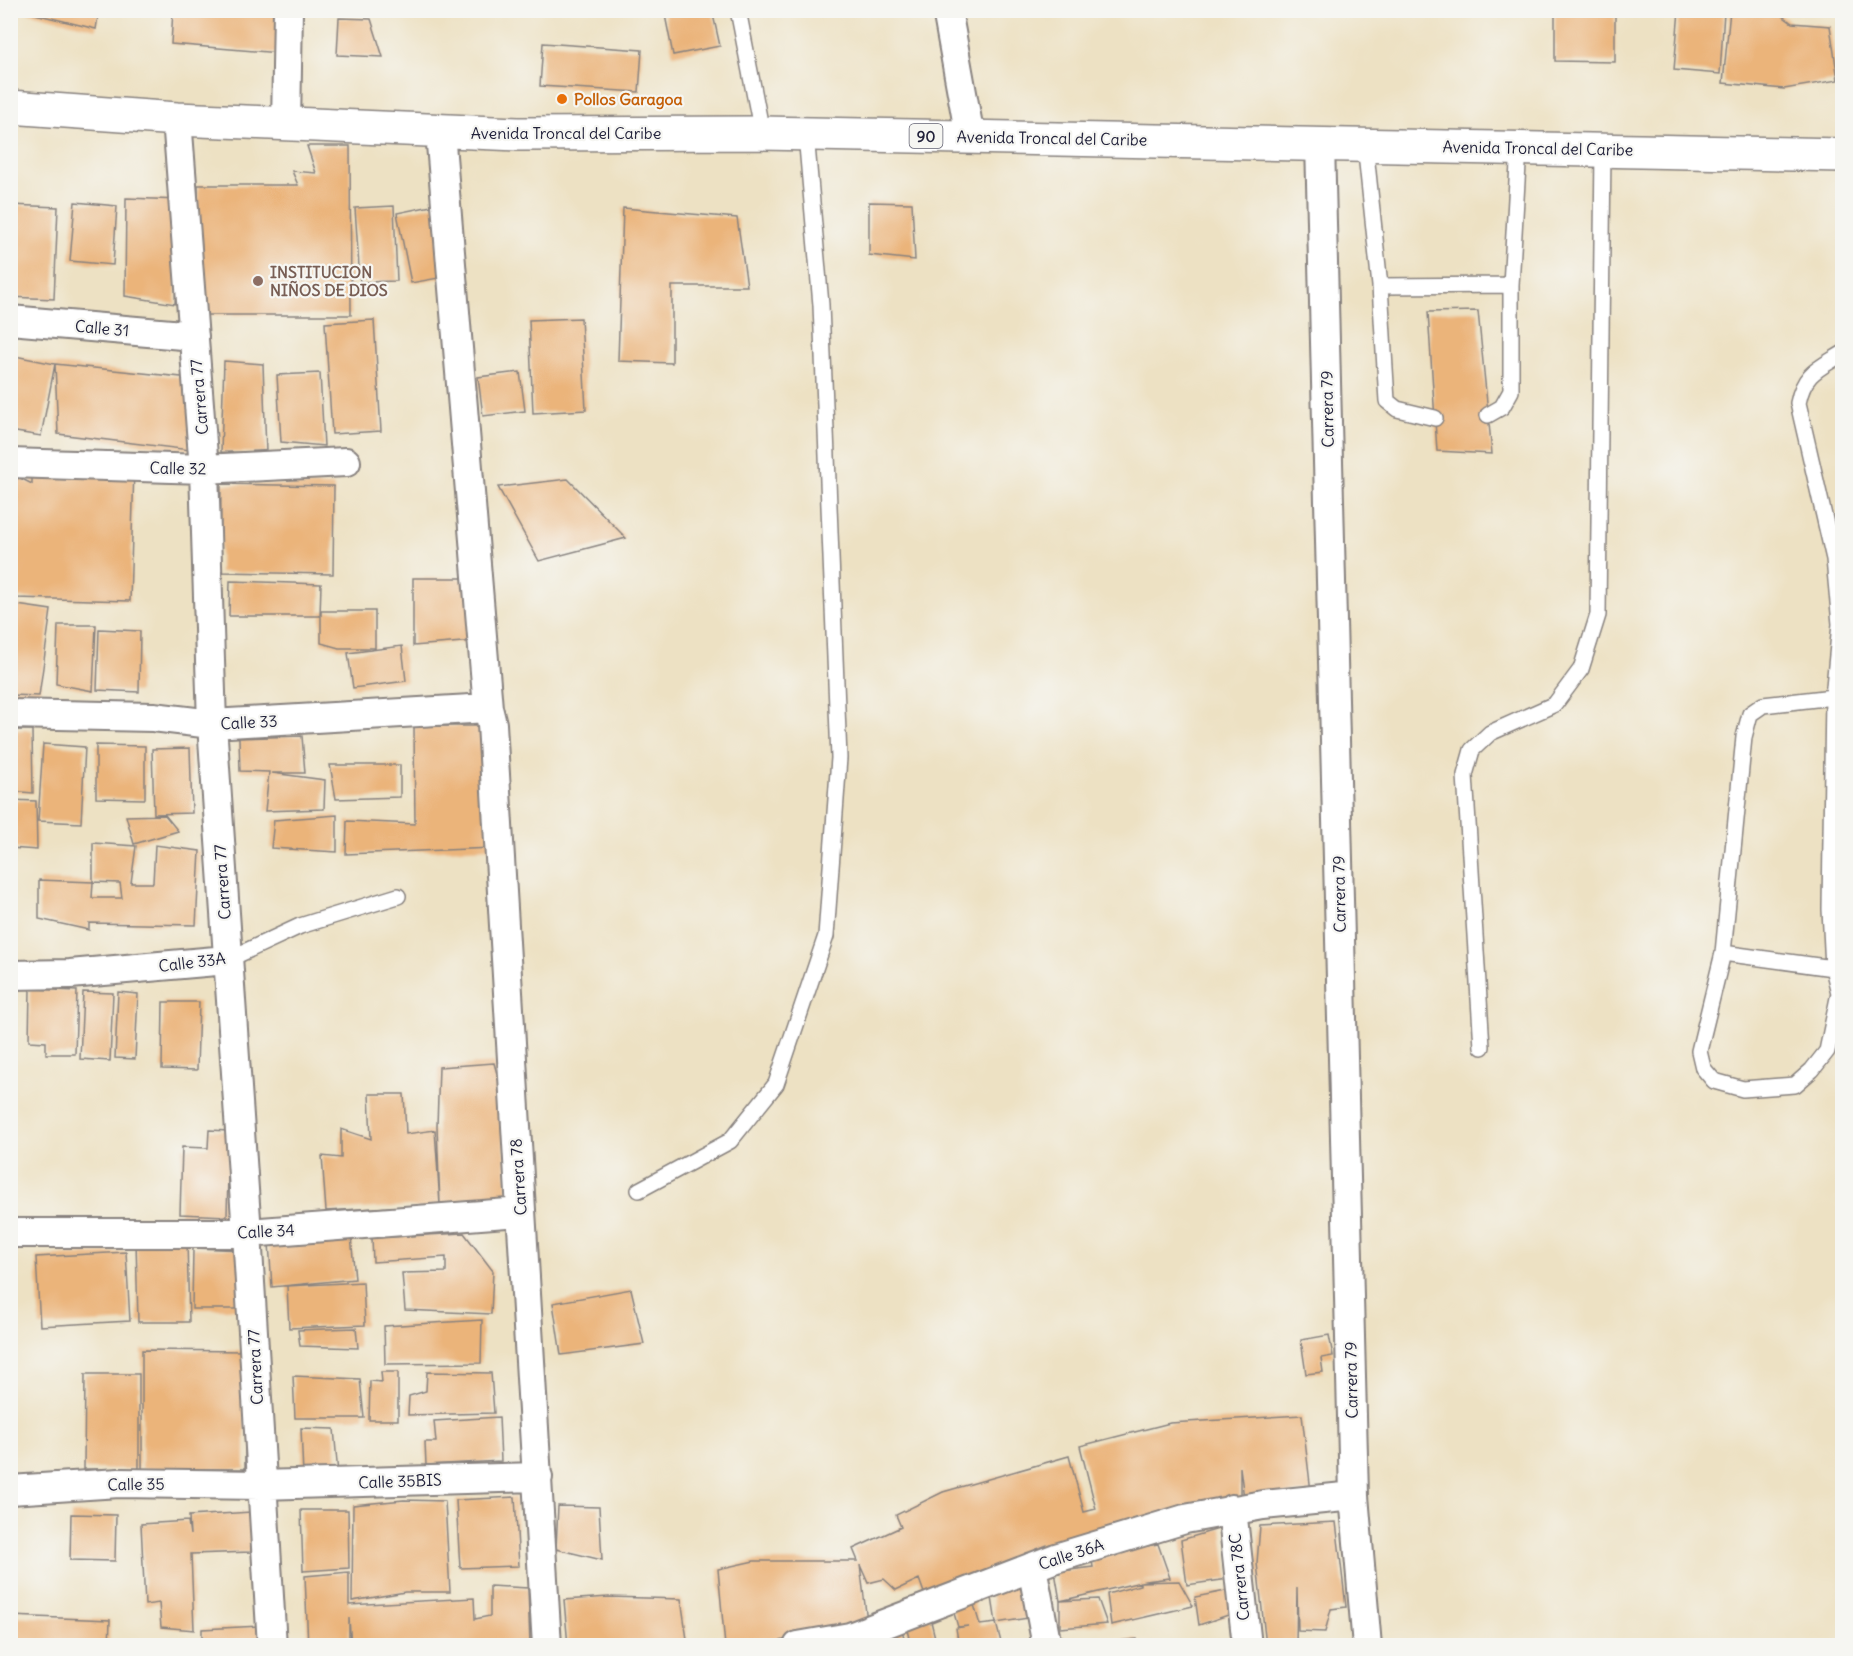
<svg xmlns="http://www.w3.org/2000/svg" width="1853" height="1656" viewBox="0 0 1853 1656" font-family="Delius,sans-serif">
	<rect width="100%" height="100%" fill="#f6f6f2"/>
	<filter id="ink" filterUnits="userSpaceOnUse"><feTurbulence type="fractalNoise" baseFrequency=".0167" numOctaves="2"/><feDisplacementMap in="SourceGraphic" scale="12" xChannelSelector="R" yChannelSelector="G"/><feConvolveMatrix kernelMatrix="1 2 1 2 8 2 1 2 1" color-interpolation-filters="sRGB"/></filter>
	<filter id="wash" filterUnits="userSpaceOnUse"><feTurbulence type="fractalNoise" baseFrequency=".008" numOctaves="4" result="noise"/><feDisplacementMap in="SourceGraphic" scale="24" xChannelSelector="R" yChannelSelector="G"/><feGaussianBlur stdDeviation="1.35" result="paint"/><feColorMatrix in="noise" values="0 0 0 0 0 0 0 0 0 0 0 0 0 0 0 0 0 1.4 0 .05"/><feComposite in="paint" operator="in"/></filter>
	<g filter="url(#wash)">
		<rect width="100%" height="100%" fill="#ede1c3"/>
		<g id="blocks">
			<!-- building -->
			<path fill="#ebb47a" d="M19,10H99L96,29Z
				M173,10H282L279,53L171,44Z
				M427,10H451V11L429,17Z
				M664,10H712L720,46L673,55Z
				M1555,10H1615V62L1555,61Z
				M1679,10L1724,12L1720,74L1674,70Z
				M1730,10H1774L1792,23L1830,26L1838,80L1784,89L1723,83Z
				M339,18L371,19L383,57L337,55Z
				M543,43L642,50L639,92L540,86Z
				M307,146H350L351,315H198V185H298L292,171L316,173Z
				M126,198L180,200L175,304L125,296Z
				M75,202L117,206L113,265L70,261Z
				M869,202L912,203L915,260L869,255Z
				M441,204L450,276L411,283L397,213Z
				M10,205L58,207L54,299L10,297Z
				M394,206L397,281L360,282L355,208Z
				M623,208L737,218L747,286H672V363L618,361Z
				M1478,311L1492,454L1437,451L1428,312Z
				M581,318L586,410L533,413L529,320Z
				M374,320L381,431L332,434L325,323Z
				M10,355L55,364L41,436L10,431Z
				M224,361L263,364L266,453L221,452Z
				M55,364L191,378L190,450L58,434Z
				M520,372L525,411L483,416L478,377Z
				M320,373L324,446L281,442L277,375Z
				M32,466L134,469L130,601L16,598L10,579V473L32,484Z
				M568,479L626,538L539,561L498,487Z
				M221,484L334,486L333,574L220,572Z
				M413,578H472L475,641L413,646Z
				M230,581L321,584L320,616H229Z
				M10,604L51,610L39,696L10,695Z
				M321,611H375V648H339L321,643Z
				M58,625H96L93,691L56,684Z
				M99,629L140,631L139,692L97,690Z
				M402,646L406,681L353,688L348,653Z
				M414,726H488L493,848L346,854L347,821L415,824Z
				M10,730H32L33,793L10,791Z
				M302,736L305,773H272L325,780L324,809L265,811L269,772L240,771L239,738Z
				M43,744L85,747L81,823L38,821Z
				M96,745L145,746V799L96,798Z
				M190,748L192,813L154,814L152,749Z
				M330,765H400V797L336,799Z
				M10,800L36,801L37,850L10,848Z
				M165,815L178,831L134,844L126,816Z
				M337,815V852L271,848L274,820Z
				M93,843L136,846L131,883H153L155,845L200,851L196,925L89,923V930L39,919V880L93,882L92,898H122L120,883L93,882Z
				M30,989L77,991L75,1054H46V1042L29,1041Z
				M83,992L113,993L110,1061L80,1059Z
				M118,992L138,994L135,1059L115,1058Z
				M163,1002H199L197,1070L162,1069Z
				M494,1063L500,1085L509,1206L440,1213L409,1206L326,1211L322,1156L341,1158V1129L371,1139L369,1094H404L406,1134L435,1130L440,1205L437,1126L439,1067Z
				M209,1130L229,1131L227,1216L180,1214L182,1147L208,1148Z
				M464,1233L493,1271L491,1314L405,1310L402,1273L446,1272V1257L373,1262L372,1238Z
				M351,1236L355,1279L272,1287L269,1243Z
				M187,1240L189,1322H138L136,1241Z
				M193,1248L245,1250L244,1309H192Z
				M126,1252L130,1321L40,1326L36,1257Z
				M363,1282L365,1325L289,1328L287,1286Z
				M631,1289L644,1344L561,1355L553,1303Z
				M482,1320L481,1363L385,1364L384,1326Z
				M356,1328L358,1348L300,1346L298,1330Z
				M1329,1335L1333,1356L1321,1358L1323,1372L1306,1374L1301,1340Z
				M142,1350L245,1351V1469H142Z
				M381,1372H398V1420H369L370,1381L382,1382Z
				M427,1372L491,1373L494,1413L408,1415L409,1396L426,1391Z
				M85,1374H139V1469H84Z
				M293,1376L360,1379L364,1418H295Z
				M1302,1415L1311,1492L1244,1498L1240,1467V1497L927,1601L919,1579L896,1590L884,1579L868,1583L860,1565L867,1621L758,1646H725L718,1569L754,1561H858L853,1549L901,1527L896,1515L943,1492L1069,1456L1084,1512L1096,1509L1080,1446L1170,1423Z
				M499,1417L501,1461L426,1465L425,1442H436L434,1421Z
				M301,1428L334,1429L338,1474L303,1475Z
				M515,1497L519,1566L460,1568L456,1500Z
				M404,1500L445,1501L450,1592H405L352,1601L353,1505Z
				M10,1505H13L15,1563H10Z
				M558,1506L599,1507L602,1560L556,1549Z
				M301,1510H348L349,1568L303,1571Z
				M251,1512V1552L191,1554L194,1630L161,1627L159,1603L145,1605L141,1524L188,1521L190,1535L189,1516Z
				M71,1514L116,1515L115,1561L70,1560Z
				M1336,1522L1346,1607L1331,1609L1325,1632L1298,1631L1297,1588L1296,1646H1266L1257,1563L1260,1526Z
				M1222,1528L1228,1579L1187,1585L1181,1540Z
				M1158,1544L1170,1578L1145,1581L1060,1601L1055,1572L1093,1567L1092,1561L1135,1548Z
				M349,1572V1605L474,1598L475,1619L490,1616V1586L528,1588L530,1646H351L349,1618V1638H332L331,1646H308L305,1576Z
				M1179,1581L1193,1606L1111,1625L1107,1594L1140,1585V1582Z
				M1026,1585L1041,1616L996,1623L991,1591Z
				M1231,1590L1234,1613L1199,1625L1195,1597Z
				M609,1597L681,1599L688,1646H568L564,1600Z
				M972,1598L980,1625L996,1623L1002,1646H959L956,1628L968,1626L958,1627L951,1603Z
				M1098,1599L1107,1624L1060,1628V1601Z
				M928,1609L937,1646H911L904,1618Z
				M10,1616L110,1620L109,1646H10Z
				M900,1625L907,1646H875L881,1632Z
				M260,1626L261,1646H202V1629Z
				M1137,1639L1138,1646H1089V1644Z"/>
		</g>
	</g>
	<g filter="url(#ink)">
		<use href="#blocks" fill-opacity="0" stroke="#88827f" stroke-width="1.5"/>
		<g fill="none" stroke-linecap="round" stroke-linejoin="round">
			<defs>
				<path id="lane" d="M738,10L762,133
					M1365,144L1380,286L1511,285L1519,147
					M1380,286L1387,401L1397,409L1435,418
					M1488,415L1502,407L1511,391V285
					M1833,697L1830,909L1833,968
					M1723,953L1833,968L1839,993L1827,1051L1812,1070L1795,1085L1743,1089L1714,1081L1703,1068L1699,1051L1723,953L1744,737L1750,714L1763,705L1833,697L1840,624L1834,559L1798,403C1804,373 1818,369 1842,354
					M227,960L300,926L398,896
					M1482,1047L1465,775L1472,750L1490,733L1555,704L1581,669L1598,615L1603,149
					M639,1190L730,1141L776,1084L826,936L839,758L821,305L806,134"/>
				<path id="street" d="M947,10L970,137
					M177,119L204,469L212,724L247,1233L272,1646
					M286,125L288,10
					M440,132L488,708L492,724L547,1646
					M1320,143L1354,1496L1367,1646
					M10,320L194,336
					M10,463L204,469L346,462
					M10,714L153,717L212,724L488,708
					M10,975L70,974L227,960
					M10,1233H247L520,1212
					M10,1490L119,1483L261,1485L538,1477
					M1232,1509L1247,1646
					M1032,1567L1047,1646
					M798,1646L850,1637L1056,1558L1185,1519L1263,1505L1354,1496"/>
				<path id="highway" d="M10,107L177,119L518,134L762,133L1842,155"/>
			</defs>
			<!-- lane casing -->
			<use href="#lane" stroke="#88827f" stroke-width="18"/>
			<!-- street casing -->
			<use href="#street" stroke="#88827f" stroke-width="32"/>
			<!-- highway casing -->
			<use href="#highway" stroke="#88827f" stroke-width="36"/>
			<!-- lane -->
			<use href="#lane" stroke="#fff" stroke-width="15"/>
			<!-- street -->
			<use href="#street" stroke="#fff" stroke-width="28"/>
			<!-- highway -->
			<use href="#highway" stroke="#fff" stroke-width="33"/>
		</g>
	</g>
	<!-- markers -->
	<circle fill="#e8710a" stroke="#f6f6f2" stroke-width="2" cx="562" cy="99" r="6"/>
	<circle fill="#8d6e63" stroke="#f6f6f2" stroke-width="2" cx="258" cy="281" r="6"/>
	<g text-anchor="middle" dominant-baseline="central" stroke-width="4.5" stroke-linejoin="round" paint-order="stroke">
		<!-- shield labels -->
		<rect fill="#f6f6f2" stroke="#626272" stroke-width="1.5" x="909.5" y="124" width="33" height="24" rx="4.5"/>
		<g font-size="15" font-weight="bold" fill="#22223b">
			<text x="926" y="136">90</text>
		</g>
		<!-- food labels -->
		<g font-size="16" font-weight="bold" fill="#c56008" stroke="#f6f6f2" text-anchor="start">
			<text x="574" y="99">Pollos Garagoa</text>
		</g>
		<!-- street labels -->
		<g font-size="16" fill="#22223b" stroke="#f6f6f2">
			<text x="566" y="133">Avenida Troncal del Caribe</text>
			<text transform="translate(1052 138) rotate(1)">Avenida Troncal del Caribe</text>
			<text transform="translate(1538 148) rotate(1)">Avenida Troncal del Caribe</text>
			<text transform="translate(102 328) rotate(5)">Calle 31</text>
			<text transform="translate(199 397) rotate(-95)">Carrera 77</text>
			<text transform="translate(1327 409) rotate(-91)">Carrera 79</text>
			<text transform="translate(178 468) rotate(1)">Calle 32</text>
			<text transform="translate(249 722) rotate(-3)">Calle 33</text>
			<text transform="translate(222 882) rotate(-94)">Carrera 77</text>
			<text transform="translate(1339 894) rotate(-91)">Carrera 79</text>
			<text transform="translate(192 962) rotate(-7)">Calle 33A</text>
			<text transform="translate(518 1177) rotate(-94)">Carrera 78</text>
			<text transform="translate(266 1231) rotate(-3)">Calle 34</text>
			<text transform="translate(255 1367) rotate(-93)">Carrera 77</text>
			<text transform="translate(1351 1380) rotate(-91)">Carrera 79</text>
			<text transform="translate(400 1481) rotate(-2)">Calle 35BIS</text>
			<text transform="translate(136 1484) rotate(-1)">Calle 35</text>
			<text transform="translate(1071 1554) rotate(-18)">Calle 36A</text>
			<text transform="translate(1239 1577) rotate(-96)">Carrera 78C</text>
		</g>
		<!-- education labels -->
		<g font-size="16" font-weight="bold" fill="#785e54" stroke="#f6f6f2" text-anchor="start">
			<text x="270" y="272">INSTITUCION<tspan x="270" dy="18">NIÑOS DE DIOS</tspan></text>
		</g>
	</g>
	<!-- margin -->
	<rect width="1853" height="1656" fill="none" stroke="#f6f6f2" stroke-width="36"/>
</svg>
